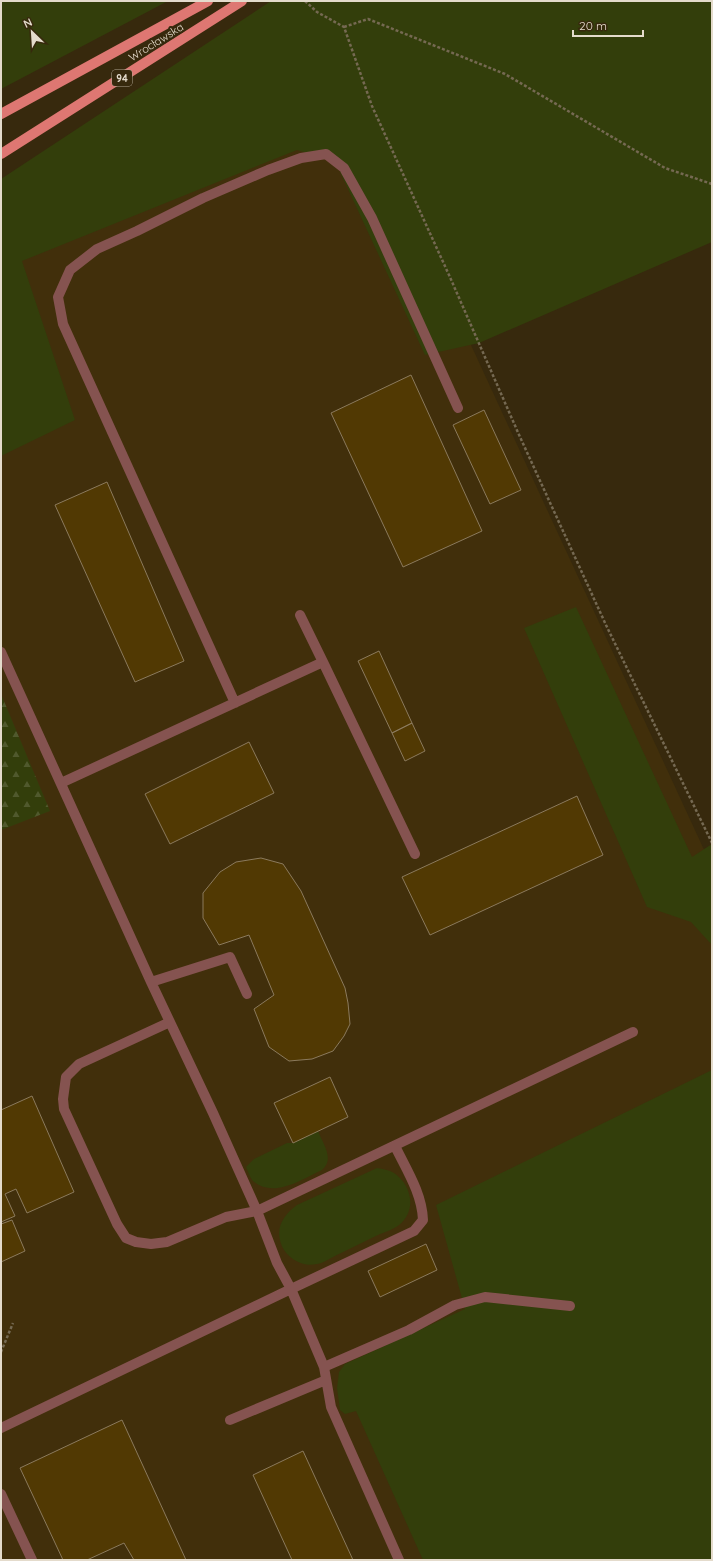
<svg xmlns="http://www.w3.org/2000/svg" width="713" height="1561" viewBox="0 0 713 1561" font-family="Quicksand,sans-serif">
	<defs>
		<pattern id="forest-firs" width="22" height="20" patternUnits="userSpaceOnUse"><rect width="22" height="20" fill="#333e0b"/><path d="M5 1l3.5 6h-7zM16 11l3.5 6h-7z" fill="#50592d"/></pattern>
	</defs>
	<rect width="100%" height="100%" fill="#37290d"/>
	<!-- built -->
	<path fill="#412f0b" d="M327,33L712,867V1560H1V211Z"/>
	<!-- grass -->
	<path fill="#333e0b" d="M1,1H168L1,89Z
		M271,1H712V242L479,343L425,355L335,161L297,150L22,261L75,420L1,456V179Z
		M576,607L692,857L712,844V945L691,922L647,907L524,628Z
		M712,1070V1560H423L356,1411L345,1414L340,1410L337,1388L339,1372L345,1364L465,1309L436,1205Z
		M318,1131C323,1144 335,1159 322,1170C303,1179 273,1199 253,1181C250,1178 248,1171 246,1167L254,1159L287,1143H293Z
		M377,1168C383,1169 389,1170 394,1173C412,1185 417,1211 399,1225C394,1229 386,1232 380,1234C366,1241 353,1247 339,1254C332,1257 324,1263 317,1264C301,1268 283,1256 280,1240C276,1225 286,1213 297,1205Z"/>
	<!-- forest -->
	<path fill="url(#forest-firs)" d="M1,694L50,811L1,830Z"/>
	<!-- building -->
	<path fill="#513903" stroke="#8b7a5d" d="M411,375L482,531L403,567L331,413Z
		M484,410L521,490L490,504L453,425Z
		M107,482L184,661L135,682L55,505Z
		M379,651L412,723L392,733L358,661Z
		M412,723L425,751L405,761L392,733Z
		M249,742L274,793L170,844L145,794Z
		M577,796L603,855L430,935L402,877Z
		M261,858L283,864L301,891L345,988L348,1003L350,1024L344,1036L333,1051L312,1059L289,1061L269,1047L254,1009L274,995L249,935L219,945L203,918V893L220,872L236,862Z
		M330,1077L348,1117L293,1143L274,1103Z
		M32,1096L74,1192L27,1213L16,1189L5,1194L15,1216L1,1222V1110Z
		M12,1220L25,1251L1,1262V1224Z
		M426,1244L437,1270L380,1297L368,1271Z
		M122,1420L186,1560H134L124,1543L87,1560H63L20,1468Z
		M303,1451L353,1560H292L253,1475Z"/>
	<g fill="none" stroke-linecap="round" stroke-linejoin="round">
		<!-- path -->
		<path stroke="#756952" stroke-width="2.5" stroke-dasharray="3 2" stroke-linecap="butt" d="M305,1L317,12L344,27L372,106L449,275L520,437L606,625L712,843
			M344,27L368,19L505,74L665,168L712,184
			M1,1352L13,1323"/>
		<!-- lane -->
		<path stroke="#855350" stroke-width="10" d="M300,615L323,662
			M1,652L151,982L213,1113L257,1211L277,1263L291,1289L1,1428
			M235,703L63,324L58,297L70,270L97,249L137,231L203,198L268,170L301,158L326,154L344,168L372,218L458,408
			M61,783L323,662L415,854
			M151,982L230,957L247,994
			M170,1022L79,1064L66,1077L63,1099L64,1109L117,1224L126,1238L136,1242L151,1244L167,1242L226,1217L257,1211L633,1032
			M395,1146C406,1169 422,1193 423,1220L414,1231L291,1289L324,1367L331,1407L399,1560
			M324,1367L409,1330L455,1305L485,1297L570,1306
			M230,1420L326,1380
			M1,1494L32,1560"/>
		<!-- primary -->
		<path stroke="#de7772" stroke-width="10" d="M1,114L208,1
			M1,154L242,1"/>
	</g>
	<g text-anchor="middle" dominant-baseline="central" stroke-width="4" stroke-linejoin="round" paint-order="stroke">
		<!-- shield labels -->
		<rect fill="#37290d" stroke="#b0a693" stroke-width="1" x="112" y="70" width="20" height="16" rx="3"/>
		<g font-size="10" font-weight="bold" fill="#e4dbcc">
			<text x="122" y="78">94</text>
		</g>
		<!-- street labels -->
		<g font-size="11" fill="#e4dbcc" stroke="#37290d">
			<text transform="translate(156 42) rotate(-32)">Wrocławska</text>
		</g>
	</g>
	<!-- border -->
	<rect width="713" height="1561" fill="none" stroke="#e4dbcc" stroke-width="4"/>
	<!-- north arrow -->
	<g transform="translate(32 32) rotate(335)" stroke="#37290d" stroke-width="3" paint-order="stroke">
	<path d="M0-3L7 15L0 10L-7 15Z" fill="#e4dbcc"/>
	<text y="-6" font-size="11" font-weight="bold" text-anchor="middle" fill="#e4dbcc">N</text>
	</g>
	<!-- scale -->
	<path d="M573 30v6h70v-6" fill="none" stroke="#e4dbcc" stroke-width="2"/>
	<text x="579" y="30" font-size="12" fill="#e4dbcc" stroke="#37290d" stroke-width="3" paint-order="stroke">20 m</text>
</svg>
